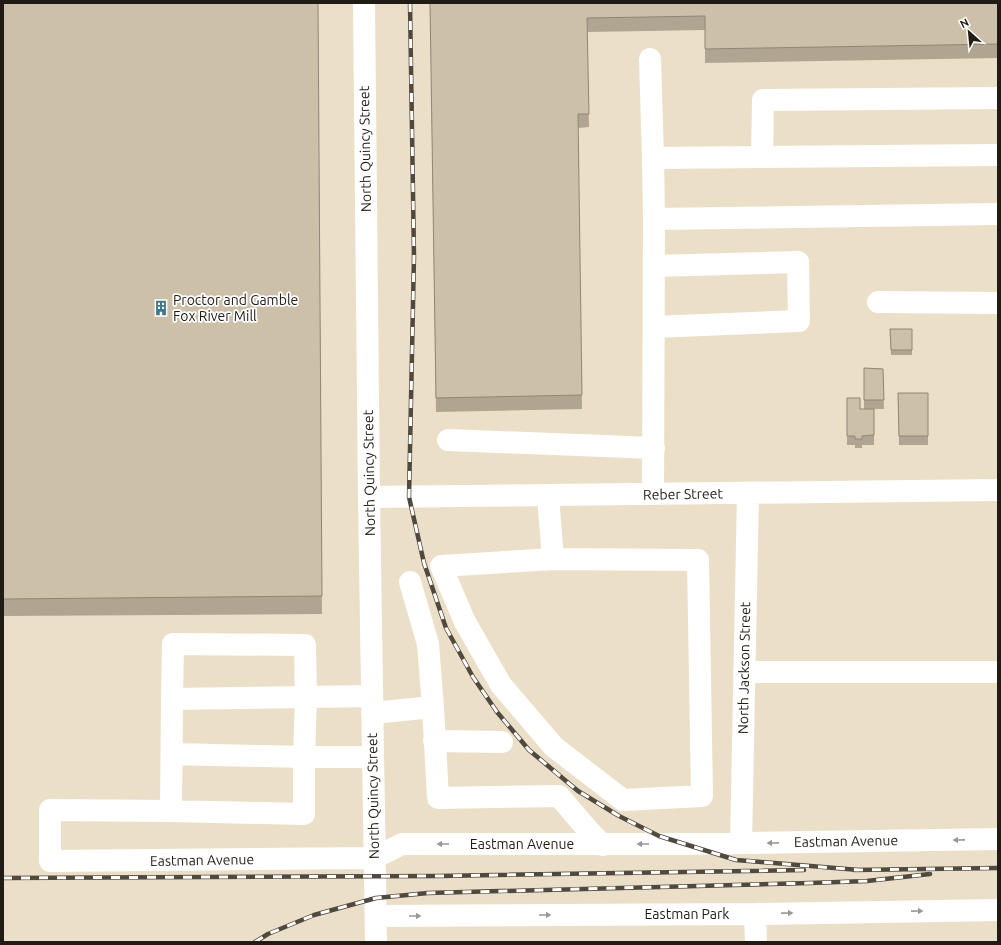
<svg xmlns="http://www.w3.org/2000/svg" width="1001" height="945" viewBox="0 0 1001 945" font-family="Ubuntu,sans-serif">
	<rect width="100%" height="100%" fill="#ecdfc7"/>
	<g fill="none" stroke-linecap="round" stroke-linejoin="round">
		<!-- minor -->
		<path stroke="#fff" stroke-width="22" d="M364,3L369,497L376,942
			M650,59L653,158
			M762,157L763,100L998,98
			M654,219L653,158L998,155
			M878,302L998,303
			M654,327L799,321L798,262L654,266
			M448,440L654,448
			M653,494L654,219L998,214
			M548,496L553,559L698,560L702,796L623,800L554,747L501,685L465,622L441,566L553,559
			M369,497L998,490
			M744,672H998
			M372,696L172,699L171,811L50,810V861L374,858L402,844H683L998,839
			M433,707L438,798L559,796L588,830L603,845
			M372,713L433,707L428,644L410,582
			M434,741L502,742
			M172,754L304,757L306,698L305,645L173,644L172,699
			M171,811L304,814V757H373
			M741,843L748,493
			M755,914L756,942
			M376,916L755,914L998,910"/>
		<defs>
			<path id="rail" d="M410,3L414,256L409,497L424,563L446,628L473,677L497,712L529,750L578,791L619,816L659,836L736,860L859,870
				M854,870L998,868
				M3,878L439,876L804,870
				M255,942L268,934L314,915L376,898L428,893L810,883L867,881L930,874"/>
		</defs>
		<!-- rail casing -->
		<use href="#rail" stroke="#50493d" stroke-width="4.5"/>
		<!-- rail -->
		<use href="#rail" stroke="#fff" stroke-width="3" stroke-dasharray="9" stroke-linecap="butt"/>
	</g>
	<!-- wall -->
	<path fill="#b0a591" d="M3,3H318L322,614L3,616Z
		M430,3H998V58L705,63V30L587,32L589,127L578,128L582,409L436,412Z
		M890,329H912V355H891Z
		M864,368L883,369L884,409H874V445H862V448H855V445H847V398L860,409H864Z
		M898,393H928V445H899Z"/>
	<!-- building -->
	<path fill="#cdc0a9" stroke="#908676" d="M3,3H318L322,596L3,599Z
		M430,3H998V44L705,49V16L587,18L589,114H578L582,395L436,398Z
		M890,329H912V350H891Z
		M864,368L883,369L884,400H864Z
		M898,393H928V436H899Z
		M847,398H860V409H874V435L862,436V439H855V436H847Z"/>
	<!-- one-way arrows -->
	<defs><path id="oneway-solid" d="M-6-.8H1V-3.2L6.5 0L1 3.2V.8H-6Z"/></defs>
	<g fill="#9b9895">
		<use href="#oneway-solid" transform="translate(959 840) rotate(179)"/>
		<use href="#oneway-solid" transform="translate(773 843) rotate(179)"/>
		<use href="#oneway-solid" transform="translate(443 844) rotate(-180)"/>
		<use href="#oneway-solid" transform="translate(643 844) rotate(180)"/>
		<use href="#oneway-solid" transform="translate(917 911) rotate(-1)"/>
		<use href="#oneway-solid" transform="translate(787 913) rotate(-1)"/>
		<use href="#oneway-solid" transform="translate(545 915)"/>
		<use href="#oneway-solid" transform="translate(415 916)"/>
	</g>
	<!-- icons -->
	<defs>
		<symbol id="building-bare" viewBox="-9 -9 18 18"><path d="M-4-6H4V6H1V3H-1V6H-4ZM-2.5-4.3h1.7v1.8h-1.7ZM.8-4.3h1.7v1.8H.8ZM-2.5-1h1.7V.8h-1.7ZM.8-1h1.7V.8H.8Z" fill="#3a798e" stroke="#fff" stroke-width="2.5" paint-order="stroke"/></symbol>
	</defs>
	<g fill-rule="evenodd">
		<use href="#building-bare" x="150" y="297" width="22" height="22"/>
	</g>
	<g text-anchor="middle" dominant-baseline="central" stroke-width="3.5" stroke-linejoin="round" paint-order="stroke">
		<!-- street labels -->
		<g font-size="14" fill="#201b13" stroke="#fff">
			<text transform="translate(365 149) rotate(-91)">North Quincy Street</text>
			<text transform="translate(369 473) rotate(-91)">North Quincy Street</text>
			<text transform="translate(683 494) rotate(-1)">Reber Street</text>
			<text transform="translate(744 668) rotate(-89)">North Jackson Street</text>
			<text transform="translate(373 796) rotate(-91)">North Quincy Street</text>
			<text transform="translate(846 841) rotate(-1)">Eastman Avenue</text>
			<text x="522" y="844">Eastman Avenue</text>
			<text transform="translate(202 860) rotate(-1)">Eastman Avenue</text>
			<text x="687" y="914">Eastman Park</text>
		</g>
		<!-- poi labels -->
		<g font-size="14" fill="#201b13" stroke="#fff" text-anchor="start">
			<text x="173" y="300">Proctor and Gamble<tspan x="173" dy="16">Fox River Mill</tspan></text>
		</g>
	</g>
	<!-- border -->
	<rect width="1001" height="945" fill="none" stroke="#201b13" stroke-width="8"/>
	<!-- north arrow -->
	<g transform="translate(969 32) rotate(333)" stroke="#ffffff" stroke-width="3" paint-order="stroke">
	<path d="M0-3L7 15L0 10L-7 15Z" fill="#201b13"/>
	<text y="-6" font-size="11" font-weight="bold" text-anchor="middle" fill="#201b13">N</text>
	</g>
</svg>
